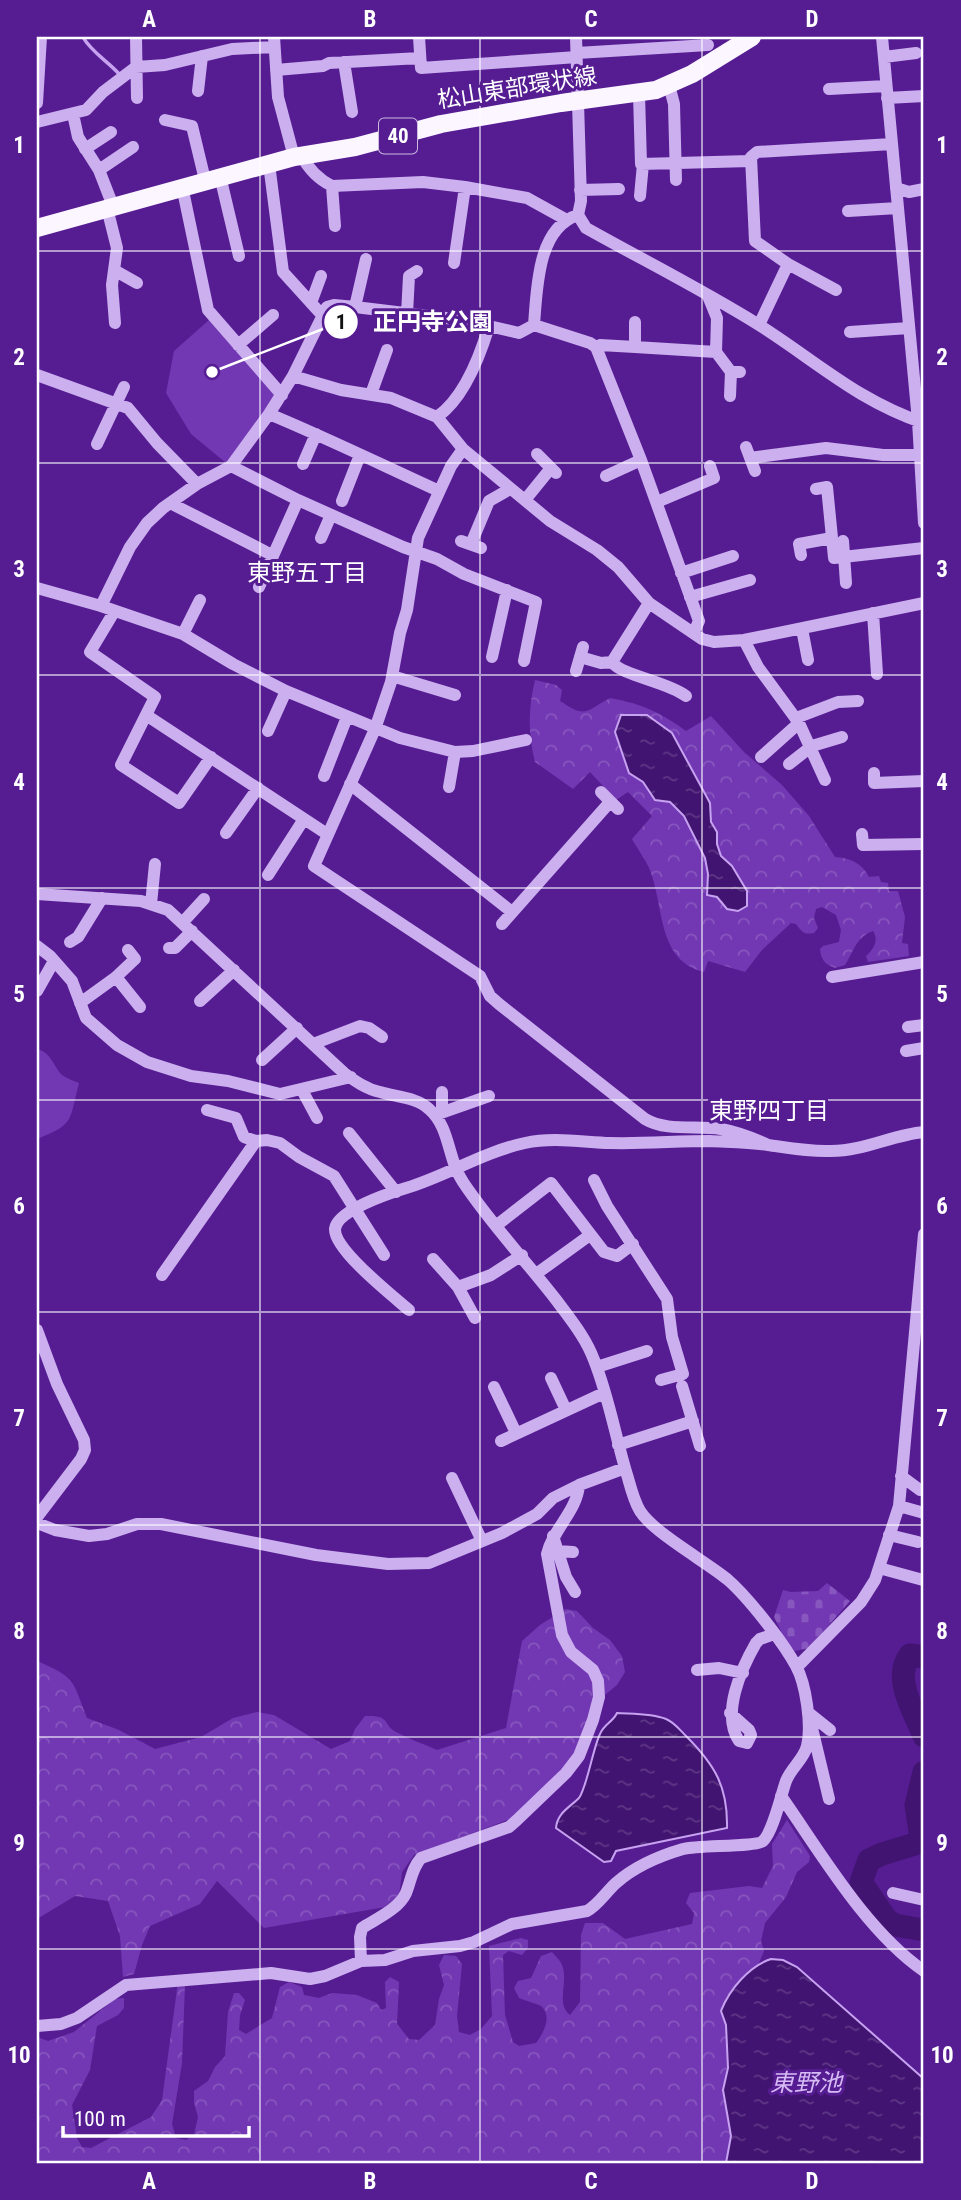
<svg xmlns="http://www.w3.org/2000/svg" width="961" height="2200" viewBox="0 0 961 2200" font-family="'Roboto Condensed','Noto Sans JP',sans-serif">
	<defs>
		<pattern id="forest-crowns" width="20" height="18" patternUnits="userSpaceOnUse" patternTransform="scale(1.75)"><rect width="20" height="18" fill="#7238b3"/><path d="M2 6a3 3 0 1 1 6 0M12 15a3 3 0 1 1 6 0" fill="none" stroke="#8756be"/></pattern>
		<pattern id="cemetery-stones" width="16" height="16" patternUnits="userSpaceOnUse" patternTransform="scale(1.75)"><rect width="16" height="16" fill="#7238b3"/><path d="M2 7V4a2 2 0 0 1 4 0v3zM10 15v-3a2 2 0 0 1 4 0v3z" fill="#8756be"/></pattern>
		<pattern id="water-ripples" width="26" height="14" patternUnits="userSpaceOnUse" patternTransform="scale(1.75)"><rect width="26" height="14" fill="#421471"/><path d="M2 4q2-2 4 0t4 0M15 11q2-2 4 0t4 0" fill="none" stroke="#5e3786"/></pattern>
	</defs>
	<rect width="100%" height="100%" fill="#561d93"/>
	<!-- green -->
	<path fill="#7238b3" d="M209,320L276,396L226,463L191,434L166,393L174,351Z
		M37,1049C52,1053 53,1066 62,1075C66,1078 74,1081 79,1083C69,1121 75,1124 37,1139Z"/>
	<!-- forest -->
	<path fill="url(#forest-crowns)" fill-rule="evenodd" d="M535,680L556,685L562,690L560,701C586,719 586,711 610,698C642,704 660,712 686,731L711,716L744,752L782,785L809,816L835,857C850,858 862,863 869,877L879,876L881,882L888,883L889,891H898L905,917L902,943L908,944L909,956L868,962L866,956C874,949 879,940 873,931C856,937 854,951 845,965L835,968C825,964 821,960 820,949L823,946L839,942L841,930L836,915L822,907L816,909L814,918L818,928L814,933C804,935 802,932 796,924L791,923L762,950L745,972L708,961L704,972C658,961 664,909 651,873C647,861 638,850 632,839L652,816L628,792L616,800L590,772L573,789L535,762C528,734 528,709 535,680ZM615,732L672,733L710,802L711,822L716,832L717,844L721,857L732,866L707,895L708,874L705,858L684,816L670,802L655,800L622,749Z
		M566,1609L577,1611L593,1628L610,1640L622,1656L625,1672L617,1685L600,1699L583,1741L558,1774L513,1818L414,1855L402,1872L399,1896L385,1907L264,1928L217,1881L200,1904L150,1926L142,1945L134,1974L123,1977L120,1936L108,1901L75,1896L37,1919V1661C76,1678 72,1679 87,1718L119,1730L155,1749L201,1737L233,1718L257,1712L274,1715L331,1749L350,1741L355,1729L365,1716C393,1715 381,1725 398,1733C411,1740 424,1744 437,1750L506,1728L522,1641L540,1625Z
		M787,1820L810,1856L809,1862L797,1872L786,1897L765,1923L761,1941L764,1951L759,1963L727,1996L721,2011L726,2025L728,2068L723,2090L731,2136L726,2163H37V2037L48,2041L74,2032L115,1999L124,1998V2008L118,2015L97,2026L90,2070L72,2105L77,2138L82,2147L91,2148L151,2117L162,2100L178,1982L185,1984L182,2063L172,2124L176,2138L186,2140L194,2135L198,2117L194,2103V2091L208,2081L215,2067L225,2056L228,2012L234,1993H239L245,2000L240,2015L239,2030L246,2034L272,2018L280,1987L289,1982L302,1987L304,1995L319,1998L332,1993L357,1995L377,2003L381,2010L386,2008L385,1982L390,1977L399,1982L397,2024L409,2039L419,2040L435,2025L439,1999L444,1985L439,1965L444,1955L456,1956L462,1964L457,2016L459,2032L470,2035L481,2029L492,2016L489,1946L521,1938L528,1940V1948L522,1955L509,1951L503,1955L505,2015L513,2042L519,2046L536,2043C543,2034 553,2016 541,2006C536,2003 525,2001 519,1998L514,1988L518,1981L531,1978L541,1956L552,1952C555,1956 561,1961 562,1965C569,1982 555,2003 570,2015L580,2002L581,1935L585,1923H603L625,1939L692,1924L694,1913L686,1903L690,1893L749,1886L762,1888L773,1866L772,1844Z"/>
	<!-- cemetery -->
	<path fill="url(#cemetery-stones)" d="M827,1583L850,1601L809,1648L795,1651L781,1637V1631L774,1617L783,1590L791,1592L818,1591Z"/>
	<!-- water -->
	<path fill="url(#water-ripples)" stroke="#c6a2f0" stroke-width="2" d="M621,715H647L672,733L710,803L711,822L717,832V844L721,856L732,866L747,891V906L738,911L727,909L717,897L707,895L708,874L705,858L684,816L670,802L655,800L643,782L629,773L615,732Z
		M617,1713C632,1714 651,1713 666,1719C674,1722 680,1730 686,1736C715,1765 728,1787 727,1828L616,1851L611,1861L604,1862L556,1828C557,1813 570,1807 579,1798C587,1787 593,1748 600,1734C604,1724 613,1722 617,1713Z
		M771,1959L783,1960L797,1967L924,2079V2163H726L731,2136L723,2090L728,2068L726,2025L721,2011C729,1990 749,1966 771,1959Z"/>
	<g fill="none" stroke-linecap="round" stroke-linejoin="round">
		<!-- stream -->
		<path stroke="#c6a2f0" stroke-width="3.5" d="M83,37C91,52 109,62 120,75"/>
		<!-- river -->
		<path stroke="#421471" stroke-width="23" d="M924,1657L910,1655C892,1679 915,1713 924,1736
			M924,1772L916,1805L921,1838L918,1843L882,1854L869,1860L861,1882L886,1919L895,1925L924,1930"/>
		<!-- minor -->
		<path stroke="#ccafee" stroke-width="12" d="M136,37L137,98
			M274,37L278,97L294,157
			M419,37L421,68L577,57
			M576,37L581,201L578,215L586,228C643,260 703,290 759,325C816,361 858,401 924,423
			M882,37L918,421L924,523
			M577,53L708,45
			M884,57L916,53
			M344,62L352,112
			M276,70L323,66L329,63L420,58
			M669,85L674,104L676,180
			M829,89L886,86
			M198,91L202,56
			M639,94L641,164L750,161
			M887,98L924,96
			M37,103L41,37
			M73,114L78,137L99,170L113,206
			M165,120L192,126L205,180
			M37,122L86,110L103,92L136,67L165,65L232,49L274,47
			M85,149L111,132
			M301,155C309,170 318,179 332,186L335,226
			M269,164L283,272L322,315
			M99,170L133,147
			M220,176L239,256
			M182,186L208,310L282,395
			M332,186L423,182L465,187L527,198L565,219
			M896,188L909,192L924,189
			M580,190L619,189
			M640,196L643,164
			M107,208L117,248L112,285L115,323
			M848,211L898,208
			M454,263L465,187
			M114,270L137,283
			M836,290L788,264L755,241L751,157L757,152L892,144
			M708,296L717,318L716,352L731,372
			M311,303L321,276
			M355,307L366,259
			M407,314L409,276L417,271
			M534,325L590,343L596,347L641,460L699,621L694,632
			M759,325L788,264
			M850,332L909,328
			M238,345L273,315
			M596,347L600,345L635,347V322
			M635,347L716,352
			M37,375L128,408L157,443L197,484
			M293,376L327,307L334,305L355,307L479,322L489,326
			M371,394L387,350
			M730,396L731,372H740
			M269,414C327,438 382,465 439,491
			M437,417C464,398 480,356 489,326L519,333L534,325C537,289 537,228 578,215
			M97,444L124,387
			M746,447L755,471
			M463,449L451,466L418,538L407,610L400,633L391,682L375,729L314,866L480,976L490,996L499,1004L645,1119C667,1132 697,1125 721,1129C737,1132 753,1138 768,1145
			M537,454L556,473
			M750,458L826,448L883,455H919
			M303,464L316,434
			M231,466L298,500L403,547L437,559L464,574L536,602L524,661
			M606,476L641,460
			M816,489L827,487L834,558L924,548
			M525,500L551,468
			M342,501L360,455
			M657,502L714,478L710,466
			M170,503L272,555
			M321,538L331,515
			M461,541L481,548
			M843,541L846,583
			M471,544L489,501L510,489
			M801,555L799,544L832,538
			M681,573L733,556
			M259,587L298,500
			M37,588L101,606L183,634L233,664L286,691L400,738L455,752L473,751L526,740
			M690,597L750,580
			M649,603L612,662C622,676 666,681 686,696
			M101,606L130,547L147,523L163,508L197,484L231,466L269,414L293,376L341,390L391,398L437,417L463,449L550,521L597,550L618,567L649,603L702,639L714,642L744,640L924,603
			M114,612L90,652L155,697L146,715L327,834
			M873,613L877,674
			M802,629L808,660
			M183,634L200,600
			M744,640L758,667L799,723L825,780
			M492,657L507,590
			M580,657L601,663L612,662
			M576,671L583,647
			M392,676L455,695
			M146,715L121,765L179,803L211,757
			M796,718L838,702L858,701
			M268,731L286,691
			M761,757L799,723
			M789,764L812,746L842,737
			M874,773V783L924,781
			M324,776L347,717
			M350,784L512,912
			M449,787L455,752
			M601,792L618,809
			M226,833L258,788
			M862,834L863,845L924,844
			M268,875L304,819
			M37,894L141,901L168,910L344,1073C355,1081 366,1089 380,1092C396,1097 416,1097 429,1109C451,1128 447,1159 463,1182C490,1223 527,1262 557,1301C571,1320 586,1338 594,1360C609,1397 616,1440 628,1478C631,1489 634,1501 640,1511C654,1533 705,1561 727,1579C748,1597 783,1642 796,1666C806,1684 812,1726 807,1746C804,1759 791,1768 786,1781C781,1795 773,1832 763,1841C757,1847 699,1845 683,1849C659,1856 634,1867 616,1883C606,1892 598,1905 587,1911L512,1924L474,1942L460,1946L413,1951L385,1960L361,1961L325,1976L310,1979L271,1973L126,1985L77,2018L61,2024L37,2026
			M151,904L155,864
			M183,922L204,899
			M502,924L610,802
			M70,942L78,937L102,898
			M37,946L50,956L72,981L86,1018L117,1045L147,1062L191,1076L228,1081L280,1094L351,1077
			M169,948H175L192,931
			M116,977L140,1007
			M832,977L924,962
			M37,991L54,961
			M200,1001L234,970
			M80,1003L116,977L135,959L128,950
			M908,1027L924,1025
			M313,1044L360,1026L369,1028L382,1037
			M906,1051L924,1048
			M262,1060L297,1028
			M302,1090L317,1118
			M207,1110L236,1118L244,1137L256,1141
			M442,1112V1092
			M435,1115L489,1096
			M349,1133L396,1192
			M594,1180L607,1206L667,1299L672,1337L683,1374L661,1380
			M497,1225L551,1183L604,1252L617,1256L633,1244
			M433,1259L458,1287L475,1318
			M536,1274L590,1235
			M162,1275L256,1141L267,1140L280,1143L299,1157L334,1176L384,1255
			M458,1287L491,1275L522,1255
			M409,1310C394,1297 334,1250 335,1229C337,1210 390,1193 406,1188C446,1176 483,1152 525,1143C552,1137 582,1142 610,1143C643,1144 677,1141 710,1141C729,1142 750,1142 768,1145C789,1148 810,1152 831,1151C864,1151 892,1135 924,1132
			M37,1330L57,1384L84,1440L85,1450L81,1459L37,1517
			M597,1367L647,1351
			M551,1378L566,1410
			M682,1386L700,1446
			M494,1387L516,1433
			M501,1441L604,1393
			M618,1445L693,1421
			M901,1476L920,1490
			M452,1478L482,1541
			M899,1506L924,1513
			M37,1523L55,1530L89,1536L107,1534L137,1524H161L316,1555L388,1564L429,1563L502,1533L537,1514L553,1498L579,1485L625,1468
			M889,1535L918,1542
			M553,1536L566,1577L575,1592
			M557,1551L573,1552
			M879,1568L923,1580
			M797,1667L861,1602L875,1580L899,1506L924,1234
			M697,1670L719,1668L743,1673
			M730,1713L749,1730L751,1735L747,1743L739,1741C721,1714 741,1669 756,1643L760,1639L774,1634
			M810,1714L830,1730
			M811,1724L829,1799
			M781,1796C821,1853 866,1931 924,1971
			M893,1893L924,1900
			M361,1961L360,1937L362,1928C376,1919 399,1909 406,1893C411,1881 412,1868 421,1858L509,1827L517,1820L566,1773L579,1756L593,1720L599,1697L598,1681L593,1670L571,1652L562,1635L547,1554C553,1529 577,1511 579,1485"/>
		<!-- major -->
		<path stroke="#fbf6ff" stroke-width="18" d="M37,228L294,157L355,147L441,124L561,103L656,90L692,74L752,37"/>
	</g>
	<!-- grid -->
	<path fill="none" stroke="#fff" stroke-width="2" stroke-opacity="0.55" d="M260,37V2163M480,37V2163M702,37V2163M37,251H924M37,463H924M37,675H924M37,888H924M37,1100H924M37,1312H924M37,1525H924M37,1737H924M37,1949H924"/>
	<g text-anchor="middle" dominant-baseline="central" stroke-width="6" stroke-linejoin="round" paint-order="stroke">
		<!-- shield labels -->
		<rect fill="#561d93" stroke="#ccbbdf" stroke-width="2" x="379" y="118.5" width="38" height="35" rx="5"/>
		<g font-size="21" font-weight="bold" fill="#fff">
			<text x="398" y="136">40</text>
		</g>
		<!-- street labels -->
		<g font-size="23" fill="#fff" stroke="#561d93">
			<text transform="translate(517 88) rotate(-9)">松山東部環状線</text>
		</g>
		<!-- neighbourhood labels -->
		<g font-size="24" fill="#fff" stroke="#561d93">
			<text x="307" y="573">東野五丁目</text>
			<text x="769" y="1111">東野四丁目</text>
		</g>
		<!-- water labels -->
		<g font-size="24" font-style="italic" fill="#d6bbf5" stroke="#561d93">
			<text x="806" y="2083">東野池</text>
		</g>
	</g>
	<!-- callouts -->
	<path fill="none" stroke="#fff" stroke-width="2.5" d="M212 372L341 322"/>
	<g fill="#fff" stroke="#561d93" stroke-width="2.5">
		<circle cx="212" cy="372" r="7"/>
		<circle cx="341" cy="322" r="18"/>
	</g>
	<g font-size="21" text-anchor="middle" font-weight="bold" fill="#111">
		<text x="341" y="329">1</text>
	</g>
	<g font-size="24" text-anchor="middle" font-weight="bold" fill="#fff" stroke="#561d93" stroke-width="6" stroke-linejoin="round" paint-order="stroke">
		<text x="433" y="330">正円寺公園</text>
	</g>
	<!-- border -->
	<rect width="961" height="2200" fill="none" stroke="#561d93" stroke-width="77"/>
	<!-- scale -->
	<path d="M63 2126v10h186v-10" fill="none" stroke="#ffffff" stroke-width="3.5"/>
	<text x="74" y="2126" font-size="21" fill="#ffffff" stroke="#561d93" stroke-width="5" paint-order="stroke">100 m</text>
	<rect x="38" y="38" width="884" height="2124" fill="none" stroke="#fff" stroke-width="2.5"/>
	<g font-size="23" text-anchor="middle" font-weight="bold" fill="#fff">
		<text x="149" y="27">A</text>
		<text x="370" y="27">B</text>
		<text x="591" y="27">C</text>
		<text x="812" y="27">D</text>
		<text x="19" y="153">1</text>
		<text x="942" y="153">1</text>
		<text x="19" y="365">2</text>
		<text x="942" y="365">2</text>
		<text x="19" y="577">3</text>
		<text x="942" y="577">3</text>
		<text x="19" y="790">4</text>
		<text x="942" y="790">4</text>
		<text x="19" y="1002">5</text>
		<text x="942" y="1002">5</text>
		<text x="19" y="1214">6</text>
		<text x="942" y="1214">6</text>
		<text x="19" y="1426">7</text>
		<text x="942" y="1426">7</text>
		<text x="19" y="1639">8</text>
		<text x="942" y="1639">8</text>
		<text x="19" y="1851">9</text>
		<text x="942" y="1851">9</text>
		<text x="19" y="2063">10</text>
		<text x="942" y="2063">10</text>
		<text x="149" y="2189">A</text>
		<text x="370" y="2189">B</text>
		<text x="591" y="2189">C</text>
		<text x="812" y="2189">D</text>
	</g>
</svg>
